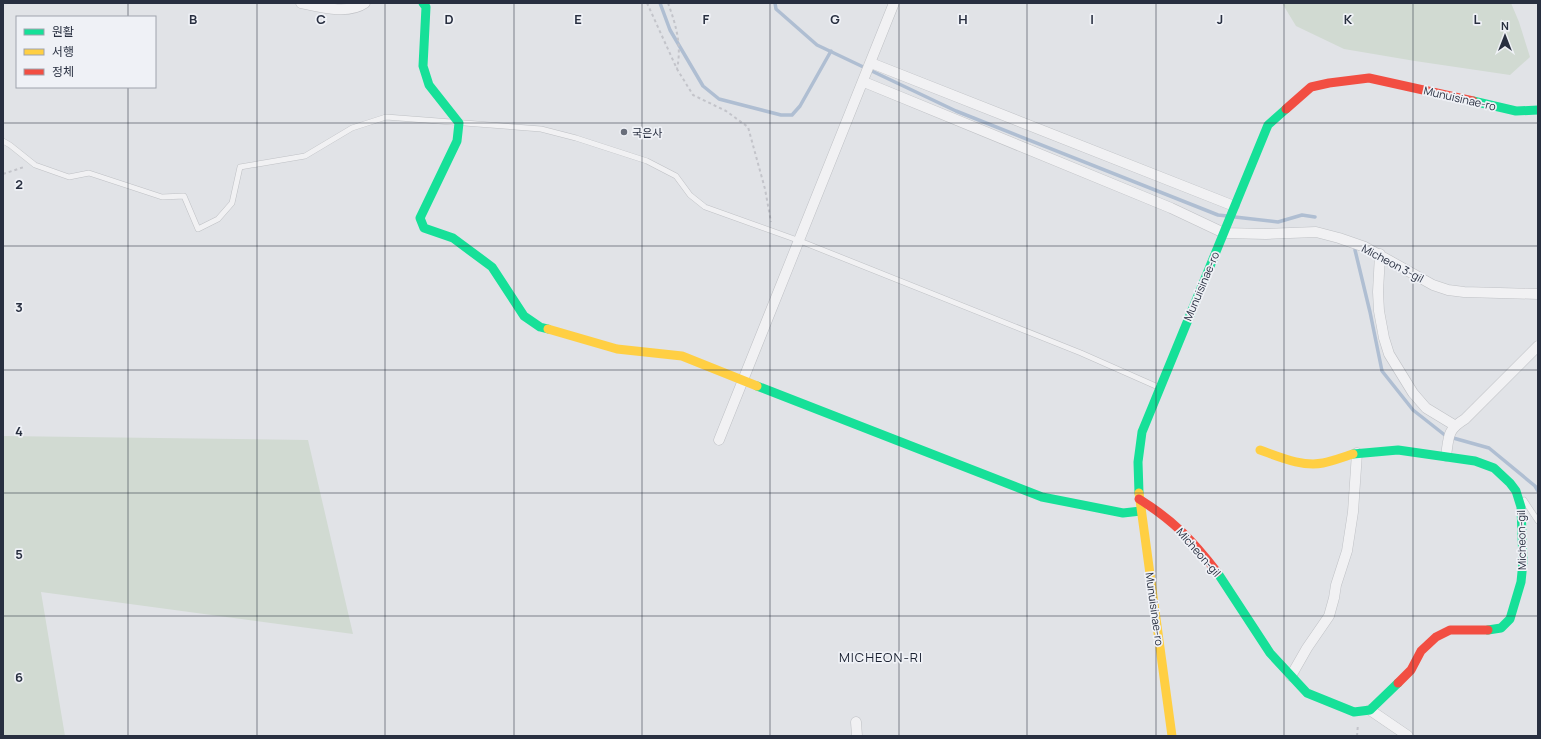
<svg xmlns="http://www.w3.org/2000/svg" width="1541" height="739" viewBox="0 0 1541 739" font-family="Manrope,'Noto Sans KR',sans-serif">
	<rect width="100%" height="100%" fill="#e1e3e7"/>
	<!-- green -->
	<path fill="#d1dad2" d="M1282,3H1511L1519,22L1530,57L1510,75L1415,61L1344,49L1296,26Z
		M3,436L308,440L353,634L41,592L65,736H3Z"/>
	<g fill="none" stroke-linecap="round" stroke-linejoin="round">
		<!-- stream -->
		<path stroke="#afbed2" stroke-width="3.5" d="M660,3L670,30L703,86L719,99L781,115H792L800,106L831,51
			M775,3L776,9L817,45L956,111L1218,215L1227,216
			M1235,217L1278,222L1302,215L1315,217
			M1355,250L1370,312L1382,371L1413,410L1446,436L1489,448L1535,486L1538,491"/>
		<defs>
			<path id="lane" d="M3,141L10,145L35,165L69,177L89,173L162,197L184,196L198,229L218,219L232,203L240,167L305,156L352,128L386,117L541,129L576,138L647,161L676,176L690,195L705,207L800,241L1081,353L1158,387
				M1524,500L1538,521"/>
			<path id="street" d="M301,3C320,7 348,15 365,3
				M871,63L1234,206
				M864,82L1171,208L1224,233L1266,234L1316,232L1339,238L1365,247L1433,285L1448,290L1464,292L1538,294
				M1380,254L1378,292L1379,311L1384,338L1389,354L1413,393L1426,408L1454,425
				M719,440L894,3
				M1446,456C1449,436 1447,430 1465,419L1538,346
				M1291,676L1307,648L1329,616L1334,598L1336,585L1347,551L1353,512L1357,453
				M1370,710L1408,736
				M856,722L857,736"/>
		</defs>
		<!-- lane casing -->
		<use href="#lane" stroke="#bfc1c5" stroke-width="6"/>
		<!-- street casing -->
		<use href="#street" stroke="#bfc1c5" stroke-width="11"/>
		<!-- path -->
		<path stroke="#c3c4ca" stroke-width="2" stroke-dasharray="3 3" stroke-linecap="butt" d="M647,3L677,69L693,95L726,111L748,127L765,189L771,222
			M668,3C676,25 682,45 677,69
			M3,174L24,167
			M1357,736L1358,724"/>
		<!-- lane -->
		<use href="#lane" stroke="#f1f1f3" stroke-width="5"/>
		<!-- street -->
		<use href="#street" stroke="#f1f1f3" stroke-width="10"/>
		<!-- fast -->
		<path stroke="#16e098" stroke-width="9" d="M423,3L426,7L423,66L429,85L459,123L457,141L420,218L424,228L453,238L492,267L524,316L540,327L548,329
			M1473,101L1516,111L1538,110
			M757,386L1042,497L1123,513L1141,511
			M1353,454L1398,450L1475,461L1494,468L1510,483L1516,491L1521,507L1523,562L1521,582L1510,619L1501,628L1488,630
			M1139,493L1138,462L1142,432L1268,125L1286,109
			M1217,572L1270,653L1307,693L1354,712L1370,710L1398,683"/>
		<!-- slow -->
		<path stroke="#ffcf43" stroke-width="9" d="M548,329L617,349L682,356L757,386
			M1260,450C1280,457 1302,467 1323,463C1333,461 1343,457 1353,454
			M1139,493L1172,736"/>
		<!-- jam -->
		<path stroke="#f24e42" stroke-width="9" d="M1286,109L1311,87L1329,83L1369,78L1473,101
			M1139,499C1173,520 1193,541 1217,572
			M1398,683L1411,670L1421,651L1436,637L1450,630H1488"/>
	</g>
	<!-- grid -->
	<path fill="none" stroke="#282f40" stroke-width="1" stroke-opacity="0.55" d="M128,3V17M257,3V736M385,3V736M514,3V736M642,3V736M770,3V736M899,3V736M1027,3V736M1156,3V736M1284,3V736M1413,3V736M128,87V736M3,123H1538M3,246H1538M3,370H1538M3,493H1538M3,616H1538"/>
	<!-- markers -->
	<circle fill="#696e7a" stroke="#eff1f6" stroke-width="1.5" cx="624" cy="132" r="4"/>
	<g text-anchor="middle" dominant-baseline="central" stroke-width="3.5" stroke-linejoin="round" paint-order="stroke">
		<!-- street labels -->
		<g font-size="11" fill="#282f40" stroke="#eff1f6">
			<text transform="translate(1460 98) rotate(13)">Munuisinae-ro</text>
			<text transform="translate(1393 263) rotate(28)">Micheon 3-gil</text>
			<text transform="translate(1201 286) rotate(-67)">Munuisinae-ro</text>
			<text transform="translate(1521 540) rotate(-91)">Micheon-gil</text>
			<text transform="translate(1199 552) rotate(49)">Micheon-gil</text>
			<text transform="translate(1155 609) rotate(82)">Munuisinae-ro</text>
		</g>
		<!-- poi labels -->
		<g font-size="11" fill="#282f40" stroke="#eff1f6" text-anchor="start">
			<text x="632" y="132">국은사</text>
		</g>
		<!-- quarter labels -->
		<g font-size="13" letter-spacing="1" fill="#1a2131" stroke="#eff1f6">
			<text x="881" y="657">MICHEON-RI</text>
		</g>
	</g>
	<g font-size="13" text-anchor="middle" font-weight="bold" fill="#282f40" stroke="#eff1f6" stroke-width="3.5" stroke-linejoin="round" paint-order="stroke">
		<text x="193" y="24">B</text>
		<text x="321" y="24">C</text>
		<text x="449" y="24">D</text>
		<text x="578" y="24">E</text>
		<text x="706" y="24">F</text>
		<text x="835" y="24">G</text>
		<text x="963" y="24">H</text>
		<text x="1092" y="24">I</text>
		<text x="1220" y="24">J</text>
		<text x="1348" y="24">K</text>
		<text x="1477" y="24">L</text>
		<text x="19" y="189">2</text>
		<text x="19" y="312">3</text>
		<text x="19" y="436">4</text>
		<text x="19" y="559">5</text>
		<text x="19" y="682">6</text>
	</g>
	<!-- border -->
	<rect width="1541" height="739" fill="none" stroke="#282f40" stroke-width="8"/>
	<!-- legend -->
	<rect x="16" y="16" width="140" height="72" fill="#eff1f6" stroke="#9fa3ad"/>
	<rect x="24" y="29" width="20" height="6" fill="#16e098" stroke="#9fa3ad"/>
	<text x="52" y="36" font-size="12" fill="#282f40">원활</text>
	<rect x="24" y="49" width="20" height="6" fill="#ffcf43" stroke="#9fa3ad"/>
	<text x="52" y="56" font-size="12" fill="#282f40">서행</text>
	<rect x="24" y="69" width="20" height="6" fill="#f24e42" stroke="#9fa3ad"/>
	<text x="52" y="76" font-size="12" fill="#282f40">정체</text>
	<!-- north arrow -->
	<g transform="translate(1505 36)" stroke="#eff1f6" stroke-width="3" paint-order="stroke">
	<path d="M0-3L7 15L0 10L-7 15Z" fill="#282f40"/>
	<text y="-6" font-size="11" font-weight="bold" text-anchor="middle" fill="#282f40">N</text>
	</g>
</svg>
